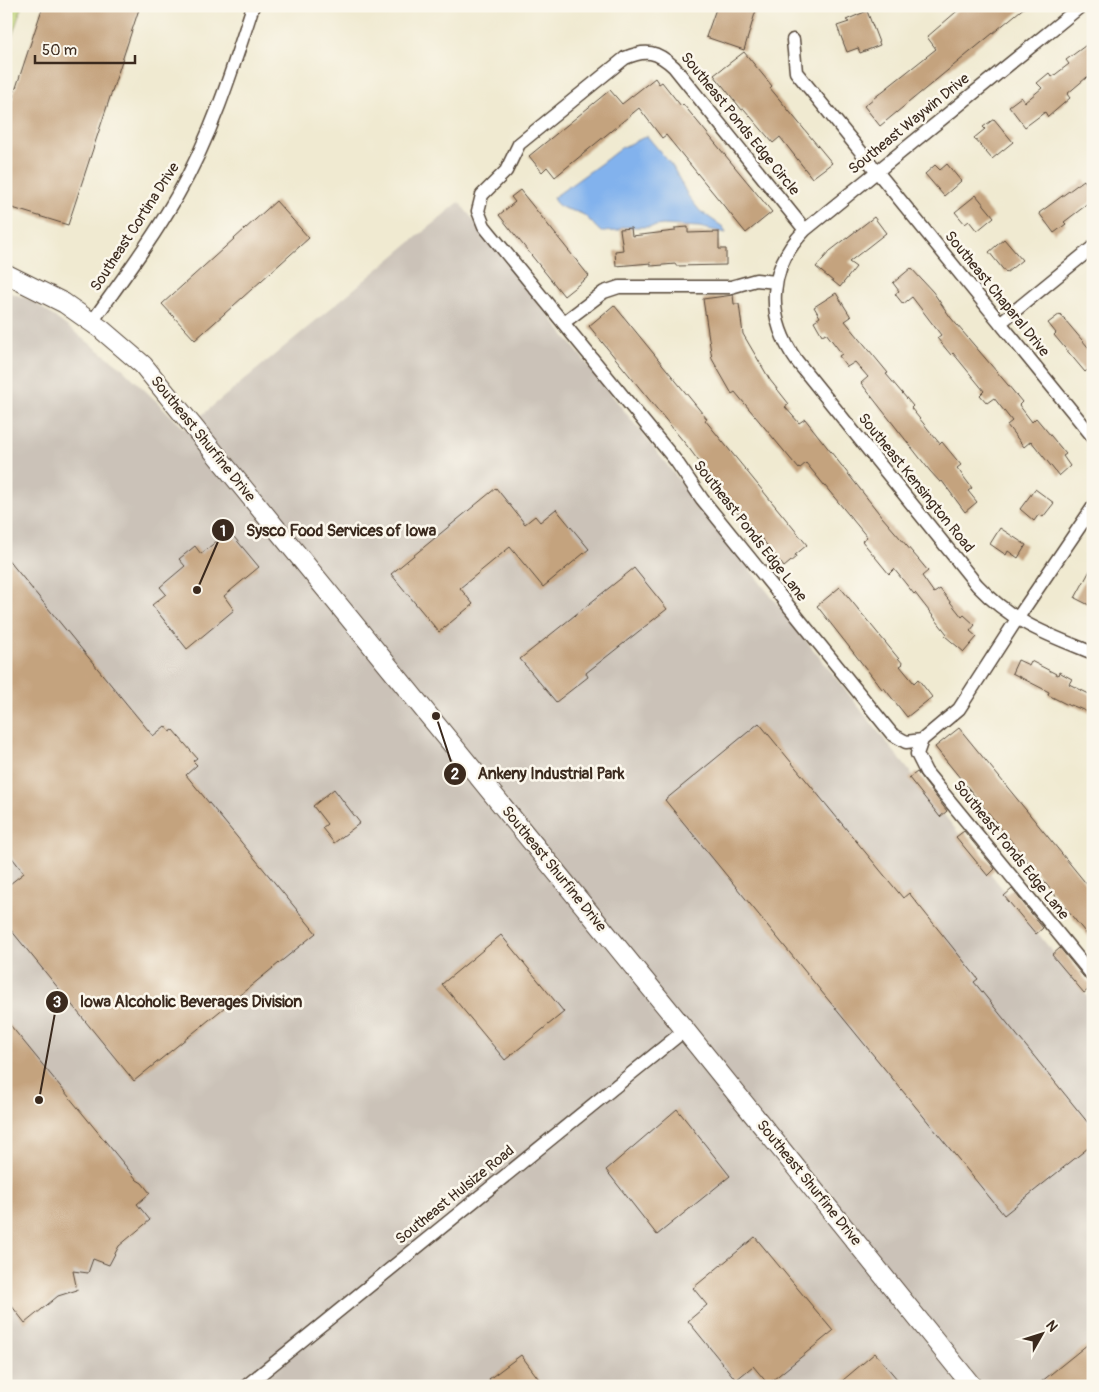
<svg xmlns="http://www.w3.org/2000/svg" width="1099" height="1392" viewBox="0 0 1099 1392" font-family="Pangolin,sans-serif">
	<rect width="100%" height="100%" fill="#fbf7ec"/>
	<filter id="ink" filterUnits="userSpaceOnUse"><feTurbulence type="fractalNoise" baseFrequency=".02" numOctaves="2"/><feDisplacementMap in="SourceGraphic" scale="10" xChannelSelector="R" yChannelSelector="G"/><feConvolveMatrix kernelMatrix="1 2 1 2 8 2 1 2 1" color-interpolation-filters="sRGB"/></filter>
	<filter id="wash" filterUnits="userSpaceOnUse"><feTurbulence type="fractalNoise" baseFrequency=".0096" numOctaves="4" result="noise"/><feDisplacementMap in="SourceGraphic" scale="20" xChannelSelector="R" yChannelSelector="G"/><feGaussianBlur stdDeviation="1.12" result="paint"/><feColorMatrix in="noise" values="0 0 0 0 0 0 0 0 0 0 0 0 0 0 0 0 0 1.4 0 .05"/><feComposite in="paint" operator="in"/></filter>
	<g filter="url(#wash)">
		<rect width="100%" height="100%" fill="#f0ead1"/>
		<!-- industrial -->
		<path fill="#cbc2b8" d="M459,202L1093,1003V1386H6V291L33,301L120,366L185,429Z"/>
		<!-- green -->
		<path fill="#bcd276" stroke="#7c7e4a" d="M6,6H22L6,55Z"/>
		<!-- water -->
		<path fill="#82b2ed" stroke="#5e6e86" d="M647,136L673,167L688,196L700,211L723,227L726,233L699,227L663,225L649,227H623L617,231L601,232C595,227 590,220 584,215C574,209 558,211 553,198L557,195L603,162L621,148Z"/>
		<g id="blocks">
			<!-- building -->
			<path fill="#c4a37e" d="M43,6H140L68,225L6,206V118Z
				M717,6H746L756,10L744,50L706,37Z
				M963,6H1026L880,126L864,106L936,49L927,37Z
				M867,11L880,45L860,53L858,48L847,52L837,26L849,22L846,20Z
				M1093,40V72L1067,94L1070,98L1048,117L1045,112L1025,127L1009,106L1021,97L1025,102L1042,88L1037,83L1049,73L1052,77L1069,64L1066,60Z
				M744,52L772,86L770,88L832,163L812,178L780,137L773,143L744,109L742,110L714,75Z
				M655,78L659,84L662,82L681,106L683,104L772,212L746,233L666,135L662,138L639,108L555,177L547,167L542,172L529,156L610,90L622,104Z
				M994,119L1013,142L992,159L974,138L985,129L983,127Z
				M947,164L961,181L944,196L925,174L935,165L940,170Z
				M1084,180L1088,186L1093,182V200L1064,222L1066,224L1054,233L1039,213Z
				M520,190L589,276L564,296L499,215L515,202L511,197Z
				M976,195L994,217L977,231L969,221L965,224L955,212Z
				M276,201L309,238L195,340L162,304Z
				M874,217L886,233L849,262L856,267L840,287L816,267L830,251Z
				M688,227V233L719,232V249H726V265L676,266V264L651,266V263L616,266L615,251L623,250L620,229L631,228L632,236L675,231V228Z
				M1004,239L1022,260L1006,273L989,252Z
				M911,268L933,292L951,318L1008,385L1022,402L1019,405L1032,422L1036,418L1066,454L1063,456L1070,466L1059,476L1031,441L1024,447L1007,425L1012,421L994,398L987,403L980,395L984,391L953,353L951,355L937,338L941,335L912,297L903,304L895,294L899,291L893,283Z
				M836,293L851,317L845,321L888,373L886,374L913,406L911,408L940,444L942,442L961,465L957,468L972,488L968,491L977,502L965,512L942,481L940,482L930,471L861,383L868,377L855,362L847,367L839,356L842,354L826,333L822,335L814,321L820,317L814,307Z
				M733,295L734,304H739L743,334L770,380L789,404L785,407L799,423L805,419L882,517L919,560L928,571L922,576L934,593L940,589L962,617L964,615L975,625L970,631L977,637L964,652L945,636L947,634L915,593L914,594L894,569L889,574L862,541L867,537L806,463L799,469L735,392L732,394L712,359L703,299Z
				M614,305L707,419L705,420L807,545L795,555L796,557L784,567L762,539L761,541L705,471H706L688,447L589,326Z
				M1060,314L1093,353V366L1085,372L1054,335L1056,333L1048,323Z
				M496,488L525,524L535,516L540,522L556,509L589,549L543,587L510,547L460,588L473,604L439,632L391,574Z
				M1035,489L1054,503L1043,517L1039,514L1034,521L1020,509Z
				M1000,528L1026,545L1018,558L1008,551L1006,555L990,544Z
				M229,531L259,567L224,596L234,610L187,649L152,605L166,594L160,587L185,566L179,559L195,546L201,554Z
				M6,557L153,736L165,726L170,732L173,730L197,758L193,761L197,765L186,775L316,933L134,1081L6,924V887L24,873L6,850Z
				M1093,565V607L1075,598Z
				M634,568L667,609L586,673L588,677L556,702L520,659Z
				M840,587L903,664L900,666L914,683L918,679L932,697L907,717L884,688L882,689L817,606Z
				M1018,660L1029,665L1031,661L1058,675L1059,672L1072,679L1069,684L1093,696V714L1071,705L1070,706L1048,695L1049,692L1012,673Z
				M759,723L903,898L909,893L978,979L974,982L1093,1129V1144L1004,1215L665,800Z
				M959,728L1093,892V942L935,747Z
				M917,772L947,811L940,817L909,778Z
				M334,789L360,823L334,843L322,828L327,824L313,806Z
				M964,831L995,869L988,876L956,837Z
				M1012,889L1043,928L1036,934L1004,896Z
				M501,935L564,1012L505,1060L442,984Z
				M1060,948L1087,981L1093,984V986L1084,993L1052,955Z
				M6,1020L137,1180L142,1183L150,1193L137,1204L150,1220L119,1246L109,1265L93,1259L88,1273L73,1271L77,1290L58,1296L25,1323L11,1305L6,1309Z
				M677,1109L730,1176L657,1235L606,1170Z
				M755,1237L833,1331L768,1384L753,1366L736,1380L688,1321L707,1305L693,1288Z
				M1093,1340V1386H1036Z
				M875,1353L903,1386H836Z
				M521,1355L544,1386H494L489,1379Z"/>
		</g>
	</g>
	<g filter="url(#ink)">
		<use href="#blocks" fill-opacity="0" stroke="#564739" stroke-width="1"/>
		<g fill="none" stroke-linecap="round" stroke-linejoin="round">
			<defs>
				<path id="street" d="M1081,6L805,230C768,268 765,316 796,360L977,585C1013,623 1046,634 1093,653
					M793,40L796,72L1093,437
					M805,230L674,67C657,51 646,49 625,58L519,144L506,171L482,195L478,211L484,226L676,461L702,499L892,734L906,742L922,740L959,709L1017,619L1093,507
					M92,322C121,281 152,240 177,196C211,137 232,71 253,6
					M563,323L604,292L619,287H731L756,280L776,282
					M1000,323L1093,247
					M922,740L917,754L926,772L1093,976
					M246,1386L685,1030"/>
				<path id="secondary" d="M6,274L64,303L101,329L143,365L685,1030L972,1386"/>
			</defs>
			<!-- street casing -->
			<use href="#street" stroke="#564739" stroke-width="15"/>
			<!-- secondary casing -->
			<use href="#secondary" stroke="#564739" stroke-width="21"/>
			<!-- street -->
			<use href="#street" stroke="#fff" stroke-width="12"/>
			<!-- secondary -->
			<use href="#secondary" stroke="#fff" stroke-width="19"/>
		</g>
	</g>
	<g text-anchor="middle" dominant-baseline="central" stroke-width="5" stroke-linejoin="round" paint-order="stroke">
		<!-- street labels -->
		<g font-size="15" fill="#3b2a1e" stroke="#fbf7ec">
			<text transform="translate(740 124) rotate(51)">Southeast Ponds Edge Circle</text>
			<text transform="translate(909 124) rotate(-39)">Southeast Waywin Drive</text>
			<text transform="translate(135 227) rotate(-57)">Southeast Cortina Drive</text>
			<text transform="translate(997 294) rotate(51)">Southeast Chaparal Drive</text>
			<text transform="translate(203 439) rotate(51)">Southeast Shurfine Drive</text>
			<text transform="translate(916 483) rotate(51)">Southeast Kensington Road</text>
			<text transform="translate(750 531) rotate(52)">Southeast Ponds Edge Lane</text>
			<text transform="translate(1011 850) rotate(51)">Southeast Ponds Edge Lane</text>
			<text transform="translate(554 869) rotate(51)">Southeast Shurfine Drive</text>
			<text transform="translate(809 1183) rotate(51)">Southeast Shurfine Drive</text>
			<text transform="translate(455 1195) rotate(-39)">Southeast Hulsize Road</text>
		</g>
	</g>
	<!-- callouts -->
	<path fill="none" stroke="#3b2a1e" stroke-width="2" d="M197 590L223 530M436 716L455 774M39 1100L57 1002"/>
	<g fill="#3b2a1e" stroke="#fbf7ec" stroke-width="2">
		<circle cx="197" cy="590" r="5"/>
		<circle cx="436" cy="716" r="5"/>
		<circle cx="39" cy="1100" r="5"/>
		<circle cx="223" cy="530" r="12"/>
		<circle cx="455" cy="774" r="12"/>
		<circle cx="57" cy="1002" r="12"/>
	</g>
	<g font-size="15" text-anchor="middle" font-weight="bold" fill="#fff">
		<text x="223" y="536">1</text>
		<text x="455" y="779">2</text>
		<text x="57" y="1007">3</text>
	</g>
	<g font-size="16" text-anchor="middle" font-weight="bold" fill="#3b2a1e" stroke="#fbf7ec" stroke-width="5" stroke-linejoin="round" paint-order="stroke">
		<text x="341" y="536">Sysco Food Services of Iowa</text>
		<text x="551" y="779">Ankeny Industrial Park</text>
		<text x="191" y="1007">Iowa Alcoholic Beverages Division</text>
	</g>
	<!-- margin -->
	<rect width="1099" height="1392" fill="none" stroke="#fbf7ec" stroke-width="25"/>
	<!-- north arrow -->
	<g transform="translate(1042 1334) rotate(51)" stroke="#fbf7ec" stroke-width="4" paint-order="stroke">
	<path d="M0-4L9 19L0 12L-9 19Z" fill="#3b2a1e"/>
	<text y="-8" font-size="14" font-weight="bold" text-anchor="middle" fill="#3b2a1e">N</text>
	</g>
	<!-- scale -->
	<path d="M35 55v8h100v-8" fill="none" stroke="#3b2a1e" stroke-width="2.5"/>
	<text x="42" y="55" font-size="15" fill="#3b2a1e" stroke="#fbf7ec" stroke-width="4" paint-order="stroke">50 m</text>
</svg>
